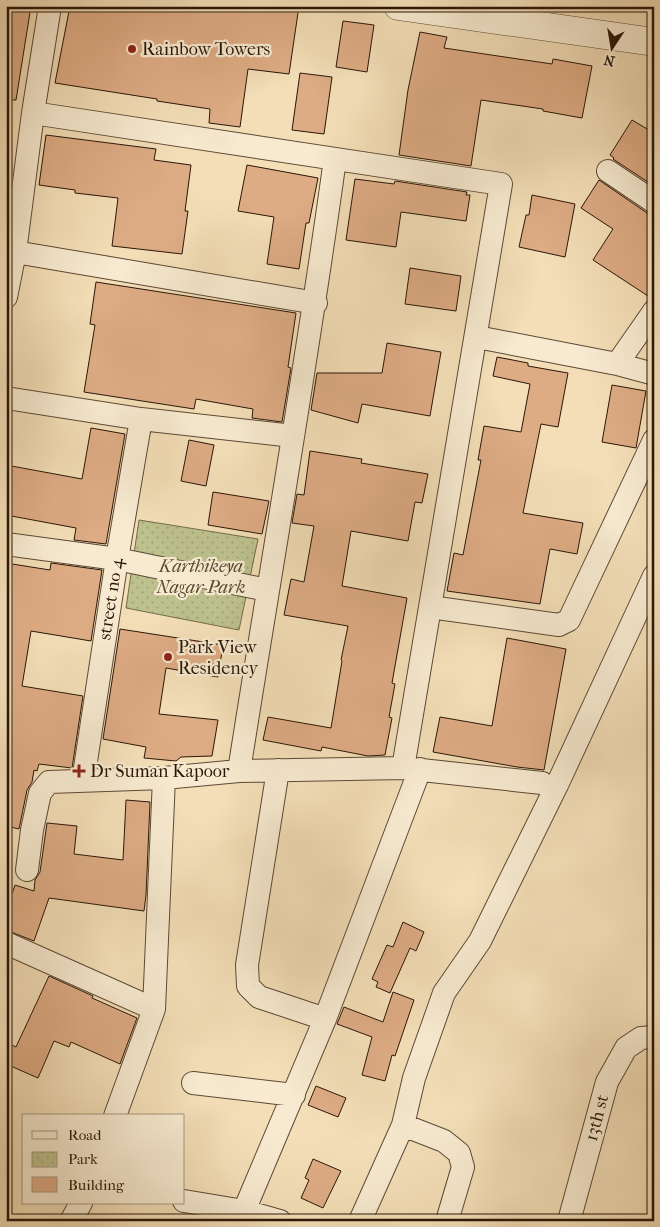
<svg xmlns="http://www.w3.org/2000/svg" width="660" height="1227" viewBox="0 0 660 1227" font-family="'IM FELL French Canon',serif">
	<defs>
		<pattern id="park-dots" width="8" height="8" patternUnits="userSpaceOnUse" patternTransform="scale(1.25)"><rect width="8" height="8" fill="#bcc18d"/><path d="M2 2h.1M6 6h.1" fill="none" stroke="#a2a578" stroke-width="1.8" stroke-linecap="round"/></pattern>
	</defs>
	<rect width="100%" height="100%" fill="#f3deb7"/>
	<filter id="stains"><feTurbulence type="fractalNoise" baseFrequency=".004" numOctaves="4"/><feColorMatrix values="0 0 0 0 .2 0 0 0 0 .09 0 0 0 0 .02 0 0 0 .5 -.17"/></filter>
	<radialGradient id="worn" r=".72"><stop offset=".6" stop-color="#630" stop-opacity="0"/><stop offset="1" stop-color="#630" stop-opacity=".3"/></radialGradient>
	<!-- park -->
	<path fill="url(#park-dots)" stroke="#736c4a" d="M139,520L258,539L239,630L126,608Z"/>
	<!-- building -->
	<path fill="#ddab84" stroke="#2a1708" d="M6,6H31L16,100H6Z
		M70,6H299L289,74L248,69L240,127L209,123L210,109L157,101V99L55,83Z
		M343,21L374,25L367,72L336,67Z
		M420,32L447,37L444,48L552,64L553,59L592,66L582,118L543,111V109L481,100L471,166L399,155L408,90Z
		M300,73L332,77L324,134L292,130Z
		M632,120L654,133V186L613,159L614,158L610,155Z
		M46,135L156,149L154,160L191,165L185,211H188L182,254L112,246L118,198L75,193V190L39,185Z
		M247,165L318,178L309,223H306L299,269L267,264L274,217L238,211Z
		M355,179L394,184L395,181L467,192L466,195H470L466,221L401,212L396,247L346,240Z
		M599,180L647,213L654,215V287L648,296L593,260L613,229L581,208Z
		M532,195L575,204L565,257L519,247L526,215H529Z
		M410,268L461,276L456,311L405,304Z
		M96,282L296,313L288,367L291,368L282,422L252,418L253,409L196,399L194,409L84,392L95,325L90,324Z
		M387,343L441,352L430,416L362,404L358,423L311,410L317,373H382Z
		M497,357L528,363V366L568,373L558,427L541,424L523,513L583,523L577,554L550,549L540,604L447,591L454,553L463,555L481,460H478L484,426L521,432L530,384L493,376Z
		M612,385L646,391L636,448L602,442Z
		M91,428L125,434L106,544L74,540L76,528L6,515V465L82,479Z
		M189,440L214,445L206,486L181,481Z
		M310,451L362,459L361,463L428,474L422,503L415,502L408,541L351,531L342,586L407,598L392,683L395,684L389,717L392,718L385,755L368,756L322,747L321,751L263,740L268,717L331,728L342,661L341,660L348,626L284,615L291,579L304,582L314,526L292,523L297,494L304,495Z
		M213,492L269,501L262,534L208,525Z
		M6,563L50,570L51,563L102,570L91,641L31,631L22,686L83,696L72,768L39,764L37,771L34,770L32,782L27,790L19,829L6,826Z
		M120,629L223,645L218,677L166,668L159,714L218,720L212,756L181,757L176,761L144,758L146,747L103,739Z
		M507,638L566,649L544,770L517,767L433,752L440,717L492,726Z
		M126,800L150,802L146,895L144,911L49,898L34,941L6,930V912L15,885L34,891L35,880L40,872L47,823L77,826L74,854L123,860Z
		M403,922L424,932L416,951L410,948L390,993L376,987L378,982L372,979L387,945L393,947Z
		M49,976L93,996L92,998L137,1018L120,1064L71,1042L69,1047L54,1041L38,1078L6,1064V1042L16,1047Z
		M393,992L414,1000L395,1056L392,1055L385,1081L362,1075L372,1037L337,1024L344,1007L383,1022Z
		M316,1086L346,1098L338,1117L308,1105Z
		M313,1159L341,1171L323,1208L301,1198L309,1180L305,1178Z"/>
	<g fill="none" stroke-linecap="round" stroke-linejoin="round">
		<defs>
			<path id="minor" d="M33,113L501,184L403,768
				M608,171L654,202
				M15,252L316,303
				M6,297L15,252L33,113L50,6
				M477,337L617,364L654,374
				M617,364L654,311
				M6,398L141,419L293,436
				M6,544L117,559L267,590
				M430,607L559,625L569,620L654,440
				M278,770L247,965L248,986L259,997L325,1019
				M239,771C271,567 307,364 335,159
				M83,781L117,559L141,419
				M27,870L32,830L40,793L49,782L164,778L239,771L403,768L542,783
				M6,943L154,1009
				M193,1083L294,1095
				M115,1116L154,1009L164,778
				M403,1125L444,1141L459,1153L463,1167L447,1221
				M184,1201L244,1211L280,1221
				M244,1211L325,1019L420,769
				M71,1221L81,1203
				M360,1221L403,1125L414,1078L444,993L480,941L557,785L654,576
				M569,1221L607,1082L626,1048L641,1038L654,1037"/>
			<path id="tertiary" d="M398,6L654,42"/>
		</defs>
		<!-- minor casing -->
		<use href="#minor" stroke="#5c4934" stroke-width="24"/>
		<!-- tertiary casing -->
		<use href="#tertiary" stroke="#5c4934" stroke-width="29"/>
		<!-- minor -->
		<use href="#minor" stroke="#f7ead0" stroke-width="22"/>
		<!-- tertiary -->
		<use href="#tertiary" stroke="#f7ead0" stroke-width="28"/>
	</g>
	<!-- markers -->
	<g fill="#8f2418" stroke="#f7ead0" stroke-width="2">
		<circle cx="132" cy="49" r="5"/>
		<circle cx="168" cy="657" r="5"/>
		<path d="M76.5 763.5h5v5h5v5h-5v5h-5v-5h-5v-5h5z"/>
	</g>
	<g text-anchor="middle" dominant-baseline="central" stroke-width="4.5" stroke-linejoin="round" paint-order="stroke">
		<!-- poi labels -->
		<g font-size="18" fill="#2a1708" stroke="#f7ead0" text-anchor="start">
			<text x="142" y="49">Rainbow Towers</text>
			<text x="178" y="647">Park View<tspan x="178" dy="21">Residency</tspan></text>
			<text x="90" y="771">Dr Suman Kapoor</text>
		</g>
		<!-- park labels -->
		<g font-size="18" font-style="italic" fill="#564a30" stroke="#f7ead0">
			<text x="201" y="566">Karthikeya<tspan x="201" dy="21">Nagar Park</tspan></text>
		</g>
		<!-- street labels -->
		<g font-size="18" fill="#2a1708" stroke="#f7ead0">
			<text transform="translate(111 599) rotate(-81)">street no 4</text>
			<text transform="translate(597 1118) rotate(-75)">13th st</text>
		</g>
	</g>
	<!-- margin -->
	<rect width="660" height="1227" fill="none" stroke="#f3deb7" stroke-width="25"/>
	<rect x="8" y="8" width="645" height="1212" fill="none" stroke="#2a1708" stroke-width="2.5"/>
	<rect x="12" y="12" width="635" height="1202" fill="none" stroke="#2a1708"/>
	<!-- legend -->
	<rect x="22" y="1114" width="162" height="90" fill="#f7ead0" stroke="#a59680"/>
	<rect x="32" y="1131" width="25" height="8" fill="#f7ead0" stroke="#a59680"/>
	<text x="68" y="1140" font-size="15" fill="#2a1708">Road</text>
	<rect x="32" y="1152" width="25" height="15" fill="url(#park-dots)" stroke="#a59680"/>
	<text x="68" y="1164" font-size="15" fill="#2a1708">Park</text>
	<rect x="32" y="1177" width="25" height="15" fill="#ddab84" stroke="#a59680"/>
	<text x="68" y="1190" font-size="15" fill="#2a1708">Building</text>
	<!-- north arrow -->
	<g transform="translate(612 48) rotate(192)" stroke="#f7ead0" stroke-width="4" paint-order="stroke">
	<path d="M0-4L9 19L0 12L-9 19Z" fill="#2a1708"/>
	<text y="-8" font-size="14" font-weight="bold" text-anchor="middle" fill="#2a1708">N</text>
	</g>
	<rect width="100%" height="100%" filter="url(#stains)"/>
	<rect width="100%" height="100%" fill="url(#worn)"/>
</svg>
